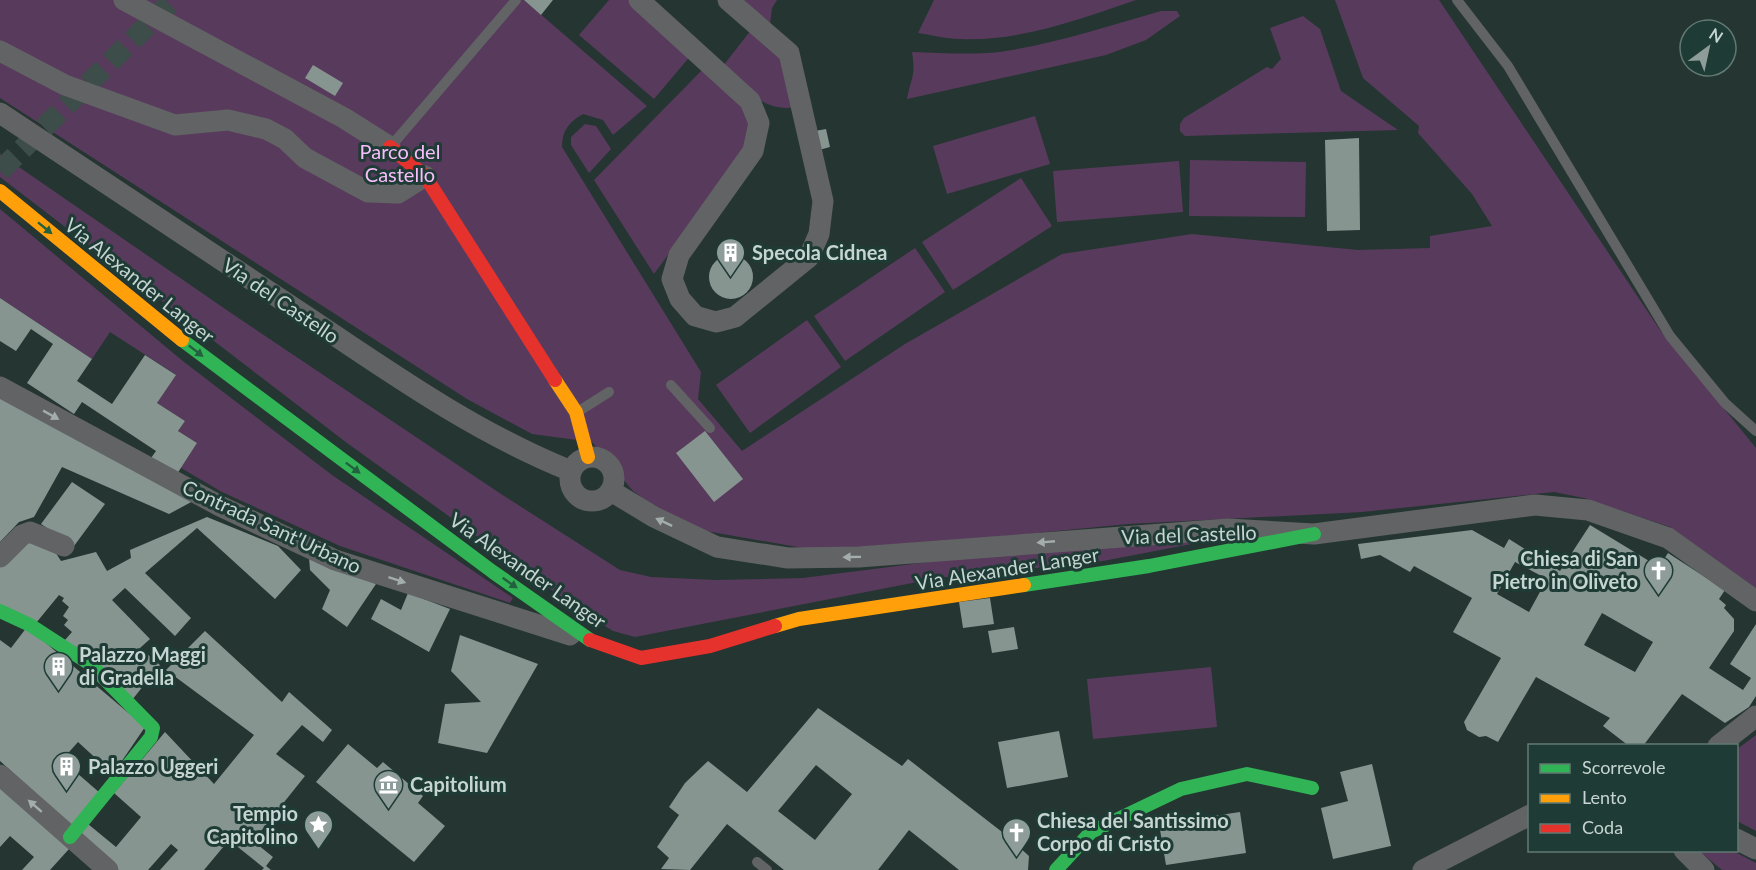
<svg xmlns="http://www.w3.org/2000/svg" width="1756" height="870" viewBox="0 0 1756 870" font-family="Lato,sans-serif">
	<rect width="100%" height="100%" fill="#253532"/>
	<!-- green -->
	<path fill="#583b5c" d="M0,0H524L647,106L613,135L603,120L583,114C569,122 562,130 562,147L701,372L698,399L742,451L905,344L1062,254L1192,234L1358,250L1430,248V236L1492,226L1472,194L1418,133L1419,126L1363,78L1335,0H1439L1660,330L1756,448V588L1670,527L1584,498L1554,492L1362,512L1128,524L831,553L706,531L656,508L633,491L592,442L532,434L467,399L0,98Z
		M609,0H629L692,54L654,99L579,35Z
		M743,0H777L772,8L770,25Z
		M934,0H1136C1080,19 1019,42 960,39C946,39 932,35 918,33Z
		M1161,11H1177L1180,16L1146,40L1106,55L907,99C911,77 916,77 912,52C941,53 971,55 1000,52C1054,44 1108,26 1161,11Z
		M1303,16L1320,29L1341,91L1398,130L1185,136L1180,131V124L1184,118L1267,67L1272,69L1281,59L1270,28Z
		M751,30L783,55L796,107C762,113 746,88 723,66Z
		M706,66L745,106L752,126L746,148L654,274L594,180Z
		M1035,116L1050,164L947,194L933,146Z
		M585,124L596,126L611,149L589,173L571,145V137Z
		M0,154L231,313L501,494L620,570L651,577L716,580L803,578L936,561L1228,537L1103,561L938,578L635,637L613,631L578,609L347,443L0,177Z
		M1190,160L1306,162L1305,217L1189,216Z
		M1179,161L1183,212L1057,222L1053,171Z
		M1021,178L1052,226L953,290L922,242Z
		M0,209L184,362L332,475L513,598L510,603L340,546L222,492L181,468L197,443L178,431L185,421L157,403L175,374L110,332L92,359L0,298Z
		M915,248L945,292L845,361L814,316Z
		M807,320L841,367L750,433L716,385Z
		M1211,667L1217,727L1093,739L1087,679Z
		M1756,735V831L1737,821L1736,750Z
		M1699,851H1733L1756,863V870H1722Z"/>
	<!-- building -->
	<path fill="#879591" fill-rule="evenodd" d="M524,0H553L541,15Z
		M313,65L343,83L335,96L305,78Z
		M826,129L830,147L819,150L815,131Z
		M1359,138L1360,230L1327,231L1325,140Z
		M709 277a22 22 0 1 1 44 0a22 22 0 1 1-44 0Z
		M0,298L92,359L77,381L112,404L145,355L176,375L157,403L185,421L178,431L197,443L177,474L151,458L156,451L82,402L74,414L27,383L53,344L31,329L16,351L0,341Z
		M0,397L195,500L169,514L62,467L34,517L19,522L0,542Z
		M705,431L743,479L714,502L676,453Z
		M72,482L105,504L74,546L41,524Z
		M207,517L278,546L301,570L275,599L197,528L145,573L191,618L175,636L125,588L112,600L150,639L140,648L160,665L132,700L65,640L72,632L64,625L68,620L63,616L69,607L62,601L64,598L59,595L36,623L0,608V566L25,538L52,547L61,561L96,552L107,571L131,558L130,550Z
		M1590,525L1659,567L1668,553L1725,590L1719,599L1726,605L1724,608L1734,619V631L1709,668L1743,690L1751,678L1730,664L1756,624V696L1749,707L1725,723L1682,694L1643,746H1629L1603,726L1610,718L1536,677L1498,742L1486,736L1479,737L1467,730L1464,722L1501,658L1453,632L1472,598L1414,566L1410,572L1380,555L1361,559L1358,544L1472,530L1504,548L1509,539L1560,571ZM1515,562L1547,579L1529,612L1497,594ZM1602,613L1653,642L1635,672L1584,645Z
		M309,557L376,584L347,627L322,609L330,590L310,570Z
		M408,593L450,609L429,652L371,619L381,599L401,610Z
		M990,598L994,624L963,628L959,602Z
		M27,627L145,727L113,774L78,742L62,760L100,793L71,825L0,761V640L11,648Z
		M1014,627L1018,649L992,653L988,631Z
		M205,631L282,702L289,692L332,730L323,742L302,725L276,754L305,776L253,841L273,857L266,866L271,870H262L264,868L229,840L204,870H160L178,850L171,844L148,870H117L77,837L88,824L116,847L141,817L114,793L165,732L214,784L254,735L166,670Z
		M460,635L538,664L487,753L438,743L445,704L481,702L451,671Z
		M818,708L902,766L908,759L1015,842L1012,846L1019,847L1029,856L1028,870H959L909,830L878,870H784L727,824L690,870L661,869L669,858L657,847L679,815L669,807L685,783L708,761L747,792ZM816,765L852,794L815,840L778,811Z
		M1059,731L1068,777L1007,788L998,742Z
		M348,744L377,768L383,762L423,796L418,803L445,826L414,862L316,782Z
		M1372,764L1391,846L1333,859L1321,808L1348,801L1340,772Z
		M0,788L69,849L50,870H22L34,857L10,836L0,847Z
		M1240,812L1246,853L1166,865L1159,824Z"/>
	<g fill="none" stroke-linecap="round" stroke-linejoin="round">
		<!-- street-tunnel -->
		<path stroke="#3d4d4a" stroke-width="21" stroke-dasharray="21 10" stroke-linecap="butt" d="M0,171L173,0"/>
		<!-- lane -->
		<path stroke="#626364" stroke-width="10" d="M1457,0L1508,66L1670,336L1725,403L1756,431
			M392,145L516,0
			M671,385L710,428
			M579,411L609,392
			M757,862L767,870"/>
		<!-- street -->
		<path stroke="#626364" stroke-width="21" d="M124,0L344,118L390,147
			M639,0L750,101L759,123L753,151L679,255L672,279L680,299L695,316L716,322L735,317L809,257L819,234L823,201L789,53L728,0
			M0,51L65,85L175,125L228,120L266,129L285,139L305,158L368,192L398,193L425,176
			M0,113C102,180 204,248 306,316C391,373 476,433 571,471
			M0,387L220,506L335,560L570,635
			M570 479a22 22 0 1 1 44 0a22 22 0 1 1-44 0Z
			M611,491L654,517L717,547L788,558L859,557L1228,529L1314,534L1535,505L1588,510L1668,538L1756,601
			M0,557L22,535L30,532L64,546
			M1718,746L1756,716
			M0,775L108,870
			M1736,839L1756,849
			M1684,850L1704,870
			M1423,870L1530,815"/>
		<!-- fast -->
		<path stroke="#30b455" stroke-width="14" d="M182,340L493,572L590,640
			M1024,585L1149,566L1314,534
			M0,611L30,625L90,664L153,728L151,737L70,837
			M1056,870L1091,832L1181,789L1247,774L1312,788"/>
		<!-- slow -->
		<path stroke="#ff9f0a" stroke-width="14" d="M0,191L182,340
			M555,380L576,412L588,457
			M775,626L799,619L1024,585"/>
		<!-- jam -->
		<path stroke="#e5322d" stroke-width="14" d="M390,147L425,176L555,380
			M590,640L641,658L710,646L775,626"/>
	</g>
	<!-- one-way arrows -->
	<defs><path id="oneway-solid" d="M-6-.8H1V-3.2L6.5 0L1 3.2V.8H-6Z" transform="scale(1.5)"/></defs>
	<g fill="#245f3f">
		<use href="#oneway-solid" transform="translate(45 228) rotate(39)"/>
		<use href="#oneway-solid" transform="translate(196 351) rotate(38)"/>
		<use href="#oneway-solid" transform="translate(353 468) rotate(37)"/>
		<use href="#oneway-solid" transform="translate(510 583) rotate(35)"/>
	</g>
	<g fill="#a3adab">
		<use href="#oneway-solid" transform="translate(51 415) rotate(29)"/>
		<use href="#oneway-solid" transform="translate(664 522) rotate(-155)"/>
		<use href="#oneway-solid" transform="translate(1046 542) rotate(175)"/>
		<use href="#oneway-solid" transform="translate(852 557) rotate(179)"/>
		<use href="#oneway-solid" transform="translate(397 580) rotate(18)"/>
		<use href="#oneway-solid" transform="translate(35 806) rotate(-139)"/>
	</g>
	<!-- icons -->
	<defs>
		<symbol id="building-pin" viewBox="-11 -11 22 30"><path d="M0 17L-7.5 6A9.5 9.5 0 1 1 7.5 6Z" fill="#8e9d99" stroke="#1f3b35"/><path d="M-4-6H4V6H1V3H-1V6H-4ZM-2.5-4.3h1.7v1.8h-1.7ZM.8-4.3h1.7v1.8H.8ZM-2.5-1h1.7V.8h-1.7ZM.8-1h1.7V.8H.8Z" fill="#fff"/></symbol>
		<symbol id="church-pin" viewBox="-11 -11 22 30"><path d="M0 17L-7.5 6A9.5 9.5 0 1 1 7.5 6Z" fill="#8e9d99" stroke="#1f3b35"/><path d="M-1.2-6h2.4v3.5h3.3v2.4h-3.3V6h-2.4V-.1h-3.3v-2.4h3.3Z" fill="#fff"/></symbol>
		<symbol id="museum-pin" viewBox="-11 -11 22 30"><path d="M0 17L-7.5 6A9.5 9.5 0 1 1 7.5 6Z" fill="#8e9d99" stroke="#1f3b35"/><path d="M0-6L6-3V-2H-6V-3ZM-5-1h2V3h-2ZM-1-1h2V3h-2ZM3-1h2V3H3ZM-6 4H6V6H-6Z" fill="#fff"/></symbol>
		<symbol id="sight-pin" viewBox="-11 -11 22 30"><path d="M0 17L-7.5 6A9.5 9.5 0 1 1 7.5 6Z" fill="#8e9d99" stroke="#1f3b35"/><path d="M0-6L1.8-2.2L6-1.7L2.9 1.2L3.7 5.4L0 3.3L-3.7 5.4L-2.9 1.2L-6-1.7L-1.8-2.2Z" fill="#fff"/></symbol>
	</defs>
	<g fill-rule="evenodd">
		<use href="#building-pin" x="714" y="236" width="33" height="45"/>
		<use href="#church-pin" x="1642" y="554" width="33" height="45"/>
		<use href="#building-pin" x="42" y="650" width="33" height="45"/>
		<use href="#building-pin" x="50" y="750" width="33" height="45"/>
		<use href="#museum-pin" x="372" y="768" width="33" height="45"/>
		<use href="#sight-pin" x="302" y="808" width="33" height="45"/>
		<use href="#church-pin" x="1000" y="816" width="33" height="45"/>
	</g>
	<g text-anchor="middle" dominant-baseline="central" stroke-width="6" stroke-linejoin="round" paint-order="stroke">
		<!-- park labels -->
		<g font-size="20" fill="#f8bdfb" stroke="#1f3b35">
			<text x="400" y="151">Parco del<tspan x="400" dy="23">Castello</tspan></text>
		</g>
		<!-- poi labels -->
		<g font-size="20" font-weight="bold" fill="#c6d5d1" stroke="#1f3b35" text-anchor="start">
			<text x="752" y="252">Specola Cidnea</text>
			<text x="1638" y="558" text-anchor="end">Chiesa di San<tspan x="1638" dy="23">Pietro in Oliveto</tspan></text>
			<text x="79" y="654">Palazzo Maggi<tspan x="79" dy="23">di Gradella</tspan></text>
			<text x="88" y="766">Palazzo Uggeri</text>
			<text x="410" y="784">Capitolium</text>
			<text x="298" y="813" text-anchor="end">Tempio<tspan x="298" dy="23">Capitolino</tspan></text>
			<text x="1037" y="820">Chiesa del Santissimo<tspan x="1037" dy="23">Corpo di Cristo</tspan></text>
		</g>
		<!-- street labels -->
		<g font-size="20" fill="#c6d5d1" stroke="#1f3b35">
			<text transform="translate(140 280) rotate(39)">Via Alexander Langer</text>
			<text transform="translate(281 300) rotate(34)">Via del Castello</text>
			<text transform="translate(272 526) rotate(25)">Contrada Sant'Urbano</text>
			<text transform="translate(1189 534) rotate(-2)">Via del Castello</text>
			<text transform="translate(1007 568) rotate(-9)">Via Alexander Langer</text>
			<text transform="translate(528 570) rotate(35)">Via Alexander Langer</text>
		</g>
	</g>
	<!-- legend -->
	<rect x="1528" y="744" width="210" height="108" fill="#1f3b35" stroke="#627973" stroke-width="1.5"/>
	<rect x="1540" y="764" width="30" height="9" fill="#30b455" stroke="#627973" stroke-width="1.5"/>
	<text x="1582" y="774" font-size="18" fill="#c6d5d1">Scorrevole</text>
	<rect x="1540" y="794" width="30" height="9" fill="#ff9f0a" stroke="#627973" stroke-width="1.5"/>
	<text x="1582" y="804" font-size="18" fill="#c6d5d1">Lento</text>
	<rect x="1540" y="824" width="30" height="9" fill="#e5322d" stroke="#627973" stroke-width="1.5"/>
	<text x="1582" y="834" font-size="18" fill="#c6d5d1">Coda</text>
	<!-- north arrow -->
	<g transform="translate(1708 48) rotate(33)"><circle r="28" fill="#1f3b35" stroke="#627973" stroke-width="1.5"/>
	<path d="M0-4.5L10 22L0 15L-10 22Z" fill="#8e9d99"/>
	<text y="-9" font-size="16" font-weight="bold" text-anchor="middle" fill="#c6d5d1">N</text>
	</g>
</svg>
